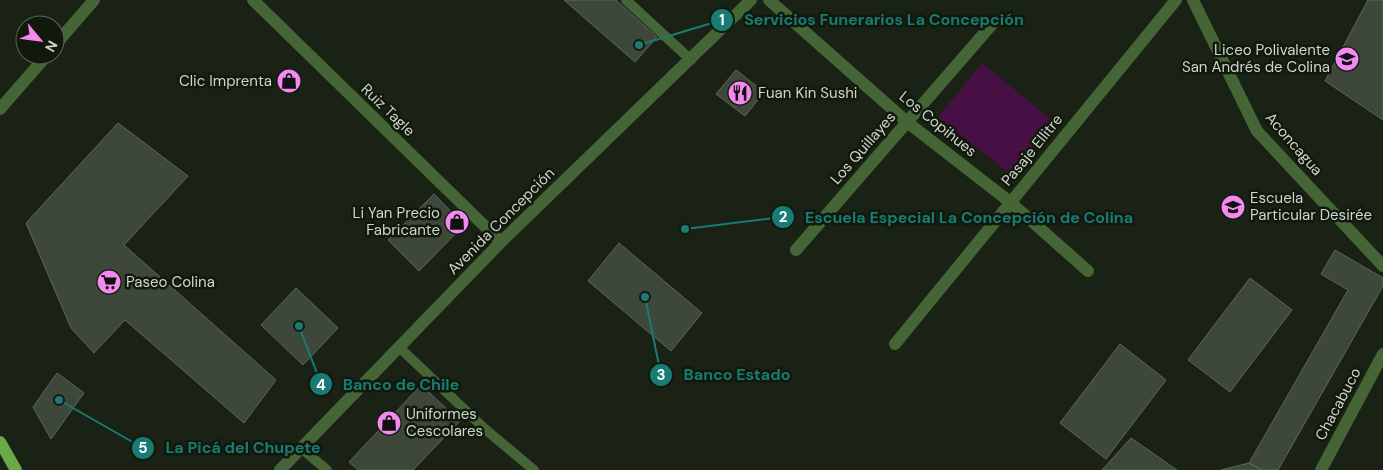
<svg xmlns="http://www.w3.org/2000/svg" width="1383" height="470" viewBox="0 0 1383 470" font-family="'DM Sans',sans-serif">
	<rect width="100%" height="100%" fill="#1a2216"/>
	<!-- green -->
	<path fill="#461045" d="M982,63L1053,121L1009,173L938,117Z"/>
	<!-- building -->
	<path fill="#3e483a" stroke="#5d6758" d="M564,0H616L657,37L635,62Z
		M1368,0H1383V120L1325,81Z
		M736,70L764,92L745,116L716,94Z
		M118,123L188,176L124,245L276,380L244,423L125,320L94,353L71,328L26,223Z
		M434,194L464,225L419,271L388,240Z
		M619,243L702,313L671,351L588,281Z
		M1335,250L1383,278V286L1278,470H1262L1249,463L1348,290L1321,274Z
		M1250,278L1292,310L1230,392L1188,360Z
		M296,288L338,328L303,365L261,325Z
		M1120,344L1166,380L1106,459L1060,423Z
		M57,373L84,393L51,439L33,407Z
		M421,385L460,421L413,470H358L349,462Z
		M1131,438L1177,470H1102Z
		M1249,463L1262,470H1221Z"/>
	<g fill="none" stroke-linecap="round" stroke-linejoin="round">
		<!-- service -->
		<path stroke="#456537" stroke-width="10" d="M626,0L691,60
			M399,347L485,429L534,470
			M301,448L327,470"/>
		<!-- minor -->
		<path stroke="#456537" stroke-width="12" d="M253,0L501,242
			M769,0L907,122L1010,202L1088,271
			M55,45L94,0
			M0,109L47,55
			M796,250L994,22
			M895,344L1176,0
			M1321,470L1383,354"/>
		<!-- tertiary -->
		<path stroke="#456537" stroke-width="12" d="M1193,0L1257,131L1383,266
			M280,470L501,242L751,0"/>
		<!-- primary -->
		<path stroke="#68aa47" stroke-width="12" d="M0,442L16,470"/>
	</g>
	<!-- icons -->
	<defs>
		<symbol id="school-disc" viewBox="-11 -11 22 22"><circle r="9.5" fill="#f389f1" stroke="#11190d"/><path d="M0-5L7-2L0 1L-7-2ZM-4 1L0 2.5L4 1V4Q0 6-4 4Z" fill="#111"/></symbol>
		<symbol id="shop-disc" viewBox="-11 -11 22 22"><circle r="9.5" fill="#f389f1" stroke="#11190d"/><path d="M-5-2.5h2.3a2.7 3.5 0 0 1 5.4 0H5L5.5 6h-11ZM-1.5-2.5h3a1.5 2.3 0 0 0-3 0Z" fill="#111"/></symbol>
		<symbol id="restaurant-disc" viewBox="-11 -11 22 22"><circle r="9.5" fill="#f389f1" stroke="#11190d"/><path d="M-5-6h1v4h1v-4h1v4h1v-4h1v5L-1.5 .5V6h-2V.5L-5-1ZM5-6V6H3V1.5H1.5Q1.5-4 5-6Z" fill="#111"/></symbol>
		<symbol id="supermarket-disc" viewBox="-11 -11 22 22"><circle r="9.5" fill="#f389f1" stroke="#11190d"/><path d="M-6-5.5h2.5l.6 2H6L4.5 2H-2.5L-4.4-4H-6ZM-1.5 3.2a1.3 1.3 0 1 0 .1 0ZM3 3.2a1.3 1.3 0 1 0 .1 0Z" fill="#111"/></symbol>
	</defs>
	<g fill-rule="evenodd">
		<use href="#school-disc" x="1333" y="45" width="28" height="28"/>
		<use href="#shop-disc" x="275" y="67" width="28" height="28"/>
		<use href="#restaurant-disc" x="726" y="79" width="28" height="28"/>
		<use href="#school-disc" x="1219" y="193" width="28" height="28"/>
		<use href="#shop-disc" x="443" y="208" width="28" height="28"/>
		<use href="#supermarket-disc" x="95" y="268" width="28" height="28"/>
		<use href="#shop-disc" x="375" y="409" width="28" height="28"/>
	</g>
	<g text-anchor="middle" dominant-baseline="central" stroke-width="5" stroke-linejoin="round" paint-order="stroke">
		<!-- poi labels -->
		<g font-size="15" fill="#cfd5cc" stroke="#11190d" text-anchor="start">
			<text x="1330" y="50" text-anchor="end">Liceo Polivalente<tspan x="1330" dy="17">San Andrés de Colina</tspan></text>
			<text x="272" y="81" text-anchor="end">Clic Imprenta</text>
			<text x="758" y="93">Fuan Kin Sushi</text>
			<text x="1250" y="198">Escuela<tspan x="1250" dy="17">Particular Desirée</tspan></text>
			<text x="440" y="213" text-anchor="end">Li Yan Precio<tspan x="440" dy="17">Fabricante</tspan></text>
			<text x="126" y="282">Paseo Colina</text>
			<text x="406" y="414">Uniformes<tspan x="406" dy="17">Cescolares</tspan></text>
		</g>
		<!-- street labels -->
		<g font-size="15" fill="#cfd5cc" stroke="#11190d">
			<text transform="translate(388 110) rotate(44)">Ruiz Tagle</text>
			<text transform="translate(938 124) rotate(39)">Los Copihues</text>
			<text transform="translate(1294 144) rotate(49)">Aconcagua</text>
			<text transform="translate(863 148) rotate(-49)">Los Quillayes</text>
			<text transform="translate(1032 150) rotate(-51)">Pasaje Ellitre</text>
			<text transform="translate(501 221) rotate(-45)">Avenida Concepción</text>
			<text transform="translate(1338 404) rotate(-62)">Chacabuco</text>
		</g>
	</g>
	<!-- callouts -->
	<path fill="none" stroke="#197b73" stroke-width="2" d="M639 45L722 20M685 229L783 217M645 297L661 375M299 326L321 384M59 400L143 448"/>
	<g fill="#197b73" stroke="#11190d" stroke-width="2">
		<circle cx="639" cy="45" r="5"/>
		<circle cx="685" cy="229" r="5"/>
		<circle cx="645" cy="297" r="5"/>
		<circle cx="299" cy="326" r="5"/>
		<circle cx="59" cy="400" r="5"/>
		<circle cx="722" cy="20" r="12"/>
		<circle cx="783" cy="217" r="12"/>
		<circle cx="661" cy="375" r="12"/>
		<circle cx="321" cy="384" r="12"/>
		<circle cx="143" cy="448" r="12"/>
	</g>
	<g font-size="15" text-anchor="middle" font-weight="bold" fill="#fff">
		<text x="722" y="25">1</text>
		<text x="783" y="222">2</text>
		<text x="661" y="380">3</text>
		<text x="321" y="390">4</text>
		<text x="143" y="453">5</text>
	</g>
	<g font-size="16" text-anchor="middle" font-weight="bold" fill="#197b73" stroke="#11190d" stroke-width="5" stroke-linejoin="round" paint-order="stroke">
		<text x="884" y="25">Servicios Funerarios La Concepción</text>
		<text x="969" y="223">Escuela Especial La Concepción de Colina</text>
		<text x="737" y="380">Banco Estado</text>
		<text x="401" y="390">Banco de Chile</text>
		<text x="243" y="453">La Picá del Chupete</text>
	</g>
	<!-- north arrow -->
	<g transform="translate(40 40) rotate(119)"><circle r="24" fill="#11190d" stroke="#5d6459"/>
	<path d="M0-4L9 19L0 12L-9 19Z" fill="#f389f1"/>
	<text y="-8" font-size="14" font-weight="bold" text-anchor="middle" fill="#cfd5cc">N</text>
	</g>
</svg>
